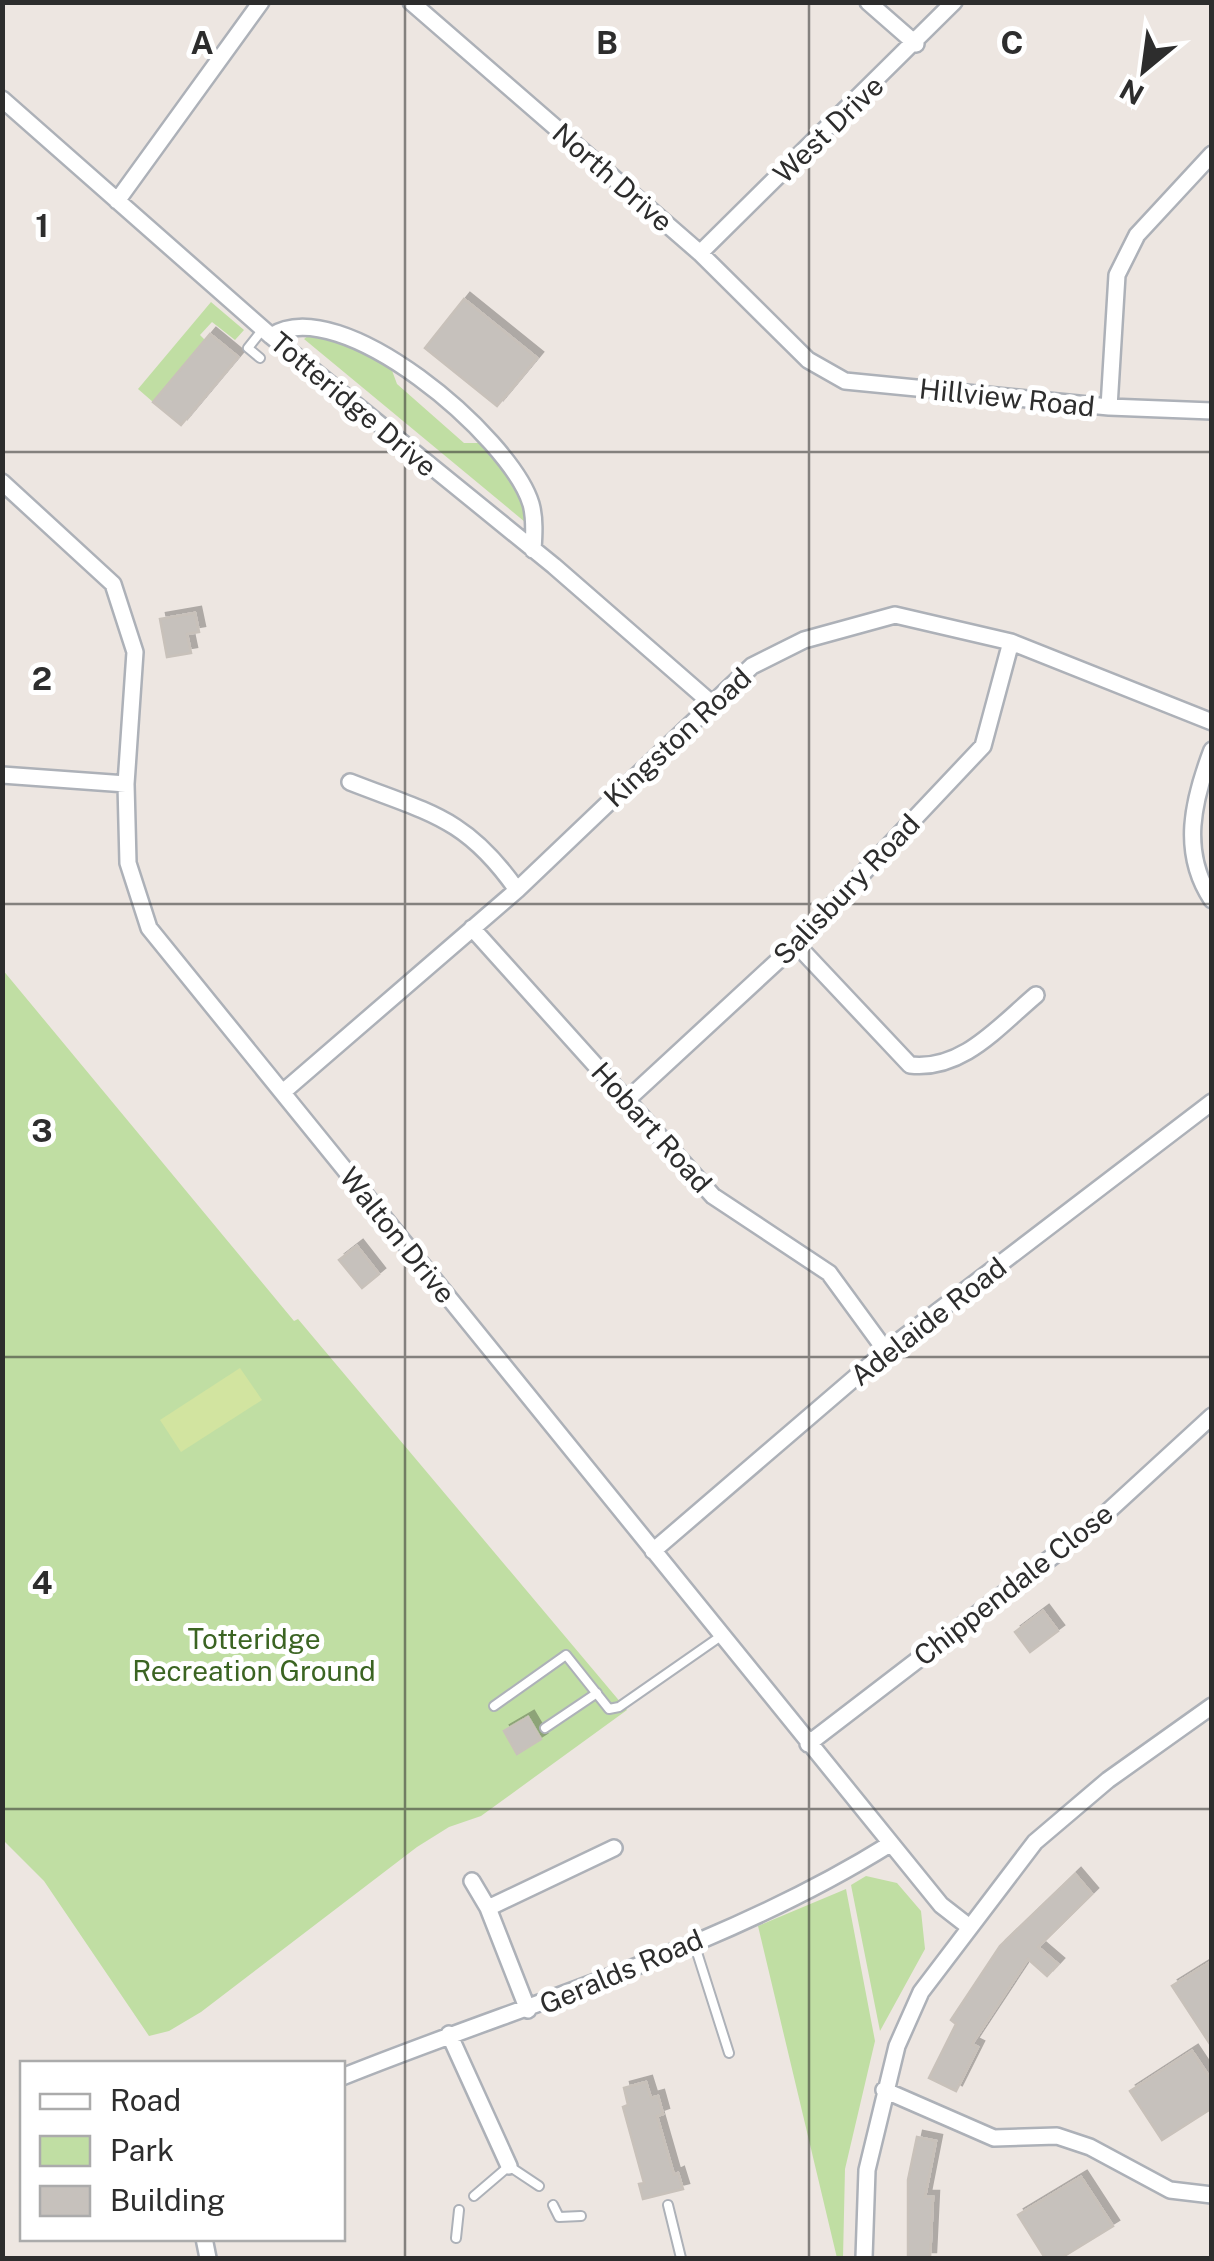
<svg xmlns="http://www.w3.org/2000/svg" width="1214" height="2261" viewBox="0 0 1214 2261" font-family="'Public Sans',sans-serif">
	<defs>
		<filter id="shadow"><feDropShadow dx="6" dy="-6" stdDeviation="0" flood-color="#0004"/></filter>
	</defs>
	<rect width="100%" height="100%" fill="#ede6e1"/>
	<!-- green -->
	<path fill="#c0dea3" d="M211,302L244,330L235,340L212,322L200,335L205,340L153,402L138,389Z
		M316,330L390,365L397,384L464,443H483L531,509L525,522L304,339Z
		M2,969L294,1321L298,1319L627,1710L481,1816L449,1827L417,1847L201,2012L169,2031L149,2036L44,1881L3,1840Z
		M866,1876L897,1883L921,1911L925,1949L880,2031L851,1885Z
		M846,1889L875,2041L845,2169L843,2258H837L758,1926Z"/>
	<!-- pitch -->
	<path fill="#d2e4a0" d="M240,1368L262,1400L181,1452L160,1420Z"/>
	<!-- building -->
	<path fill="#c6c1bc" stroke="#c8c1ba" stroke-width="2.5" filter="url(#shadow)" d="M464,299L537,358L497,406L425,348Z
		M210,334L238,357L181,425L153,402Z
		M195,613L199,632L187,634L191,653L167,657L160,619Z
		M357,1246L379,1274L362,1288L339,1260Z
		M1043,1611L1058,1631L1030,1652L1015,1632Z
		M528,1717L541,1739L517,1754L504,1731Z
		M1075,1874L1092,1894L1038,1947L1058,1964L1047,1976L1028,1959L972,2044L978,2047L956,2091L929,2078L956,2024L951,2020L1000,1946Z
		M1212,1961V2047L1172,1986Z
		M1192,2051L1212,2081V2108L1162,2140L1130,2091Z
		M646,2082L651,2098L658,2096L663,2114L657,2116L674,2175L678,2173L683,2189L643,2199L639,2184L644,2183L623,2107L628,2105L624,2088Z
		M917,2137L936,2141L925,2197H933L930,2258H908V2180Z
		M1081,2177L1113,2226L1061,2258H1045L1018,2215Z"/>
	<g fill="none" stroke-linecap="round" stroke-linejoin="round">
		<defs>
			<path id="lane" d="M260,358L248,348L263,329
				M494,1706L566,1655L609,1709L619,1707L721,1636
				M545,1728L597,1693
				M694,1943L729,2053
				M474,2196L509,2166L539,2186
				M553,2205L559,2217L581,2216
				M668,2205L681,2258
				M456,2238L459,2210"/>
			<path id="street" d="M411,2L700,253L808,360L845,381L1109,407L1212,411
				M868,2L916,44
				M2,99L271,336L554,566L710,702
				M117,201L261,2
				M700,253L954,2
				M271,336C339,290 511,437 531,504C535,518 534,535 533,550
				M1109,407L1117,275L1137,235L1212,154
				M2,482L113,584L135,652L126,784L128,863L149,928L941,1905L968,1926
				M1212,750C1193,800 1180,852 1212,900
				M2,775L126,784
				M350,782C429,813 466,817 517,890
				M472,928L713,1196L829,1273L886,1351
				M796,944L910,1065C962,1071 998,1027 1036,995
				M283,1092L517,890L752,666L804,640L895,615L1011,642L1212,722
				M627,1100L796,944L983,746L1011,642
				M653,1551L886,1351L1212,1102
				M808,1744L1091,1527L1212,1416
				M472,1881L488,1908L528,2010
				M488,1908L614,1848
				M449,2034L509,2166
				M342,2077C526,2003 722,1949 890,1844
				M884,2090L994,2138L1057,2136L1090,2147L1170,2190L1212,2195
				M204,2238L208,2258
				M864,2258L867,2170L897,2046L921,1992L1035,1842L1108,1780L1212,1706"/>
		</defs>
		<!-- lane casing -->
		<use href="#lane" stroke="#adb1b8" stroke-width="12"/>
		<!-- street casing -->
		<use href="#street" stroke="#adb1b8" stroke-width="20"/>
		<!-- lane -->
		<use href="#lane" stroke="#fff" stroke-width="8"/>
		<!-- street -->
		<use href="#street" stroke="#fff" stroke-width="15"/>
	</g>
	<!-- grid -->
	<path fill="none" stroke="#2d2d2d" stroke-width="2.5" stroke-opacity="0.55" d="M405,2V2258M809,2V2258M2,452H1212M2,904H1212M2,1357H1212M2,1809H1212"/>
	<g text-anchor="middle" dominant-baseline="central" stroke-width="10" stroke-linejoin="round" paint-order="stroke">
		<!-- street labels -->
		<g font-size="28" fill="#2d2d2d" stroke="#fff">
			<text transform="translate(828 129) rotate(-44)">West Drive</text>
			<text transform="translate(613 177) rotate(41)">North Drive</text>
			<text transform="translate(1007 397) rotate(6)">Hillview Road</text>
			<text transform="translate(354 404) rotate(40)">Totteridge Drive</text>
			<text transform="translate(677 737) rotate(-43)">Kingston Road</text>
			<text transform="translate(846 889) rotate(-46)">Salisbury Road</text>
			<text transform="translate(652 1127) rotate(48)">Hobart Road</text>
			<text transform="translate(398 1235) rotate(51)">Walton Drive</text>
			<text transform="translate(928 1321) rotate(-38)">Adelaide Road</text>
			<text transform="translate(1013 1584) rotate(-38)">Chippendale Close</text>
			<text transform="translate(621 1971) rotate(-23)">Geralds Road</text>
		</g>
		<!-- park labels -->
		<g font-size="28" fill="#3b6422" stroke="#fff">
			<text x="254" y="1638">Totteridge<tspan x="254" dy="32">Recreation Ground</tspan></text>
		</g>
	</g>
	<g font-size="32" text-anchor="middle" font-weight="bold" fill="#2d2d2d" stroke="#fff" stroke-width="10" stroke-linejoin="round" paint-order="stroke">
		<text x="202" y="54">A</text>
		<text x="607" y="54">B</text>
		<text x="1012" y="54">C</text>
		<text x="42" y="237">1</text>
		<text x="42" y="690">2</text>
		<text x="42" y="1142">3</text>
		<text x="42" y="1594">4</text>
	</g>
	<!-- border -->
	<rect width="1214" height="2261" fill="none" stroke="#2d2d2d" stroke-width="10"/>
	<!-- legend -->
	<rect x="20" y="2061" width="325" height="180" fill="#ffffff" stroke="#ababab" stroke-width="2.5"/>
	<rect x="40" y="2094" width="50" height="15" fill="#ffffff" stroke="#ababab" stroke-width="2.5"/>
	<text x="110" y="2111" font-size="30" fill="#2d2d2d">Road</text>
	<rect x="40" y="2136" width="50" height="30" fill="#c0dea3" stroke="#ababab" stroke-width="2.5"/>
	<text x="110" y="2161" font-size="30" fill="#2d2d2d">Park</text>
	<rect x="40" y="2186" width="50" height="30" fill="#c6c1bc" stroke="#ababab" stroke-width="2.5"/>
	<text x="110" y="2211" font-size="30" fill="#2d2d2d">Building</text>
	<!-- north arrow -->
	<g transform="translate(1144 70) rotate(209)" stroke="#ffffff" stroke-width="8" paint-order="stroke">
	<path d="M0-8L18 38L0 25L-18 38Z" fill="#2d2d2d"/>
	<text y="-15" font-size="28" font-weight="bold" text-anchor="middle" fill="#2d2d2d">N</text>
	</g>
</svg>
